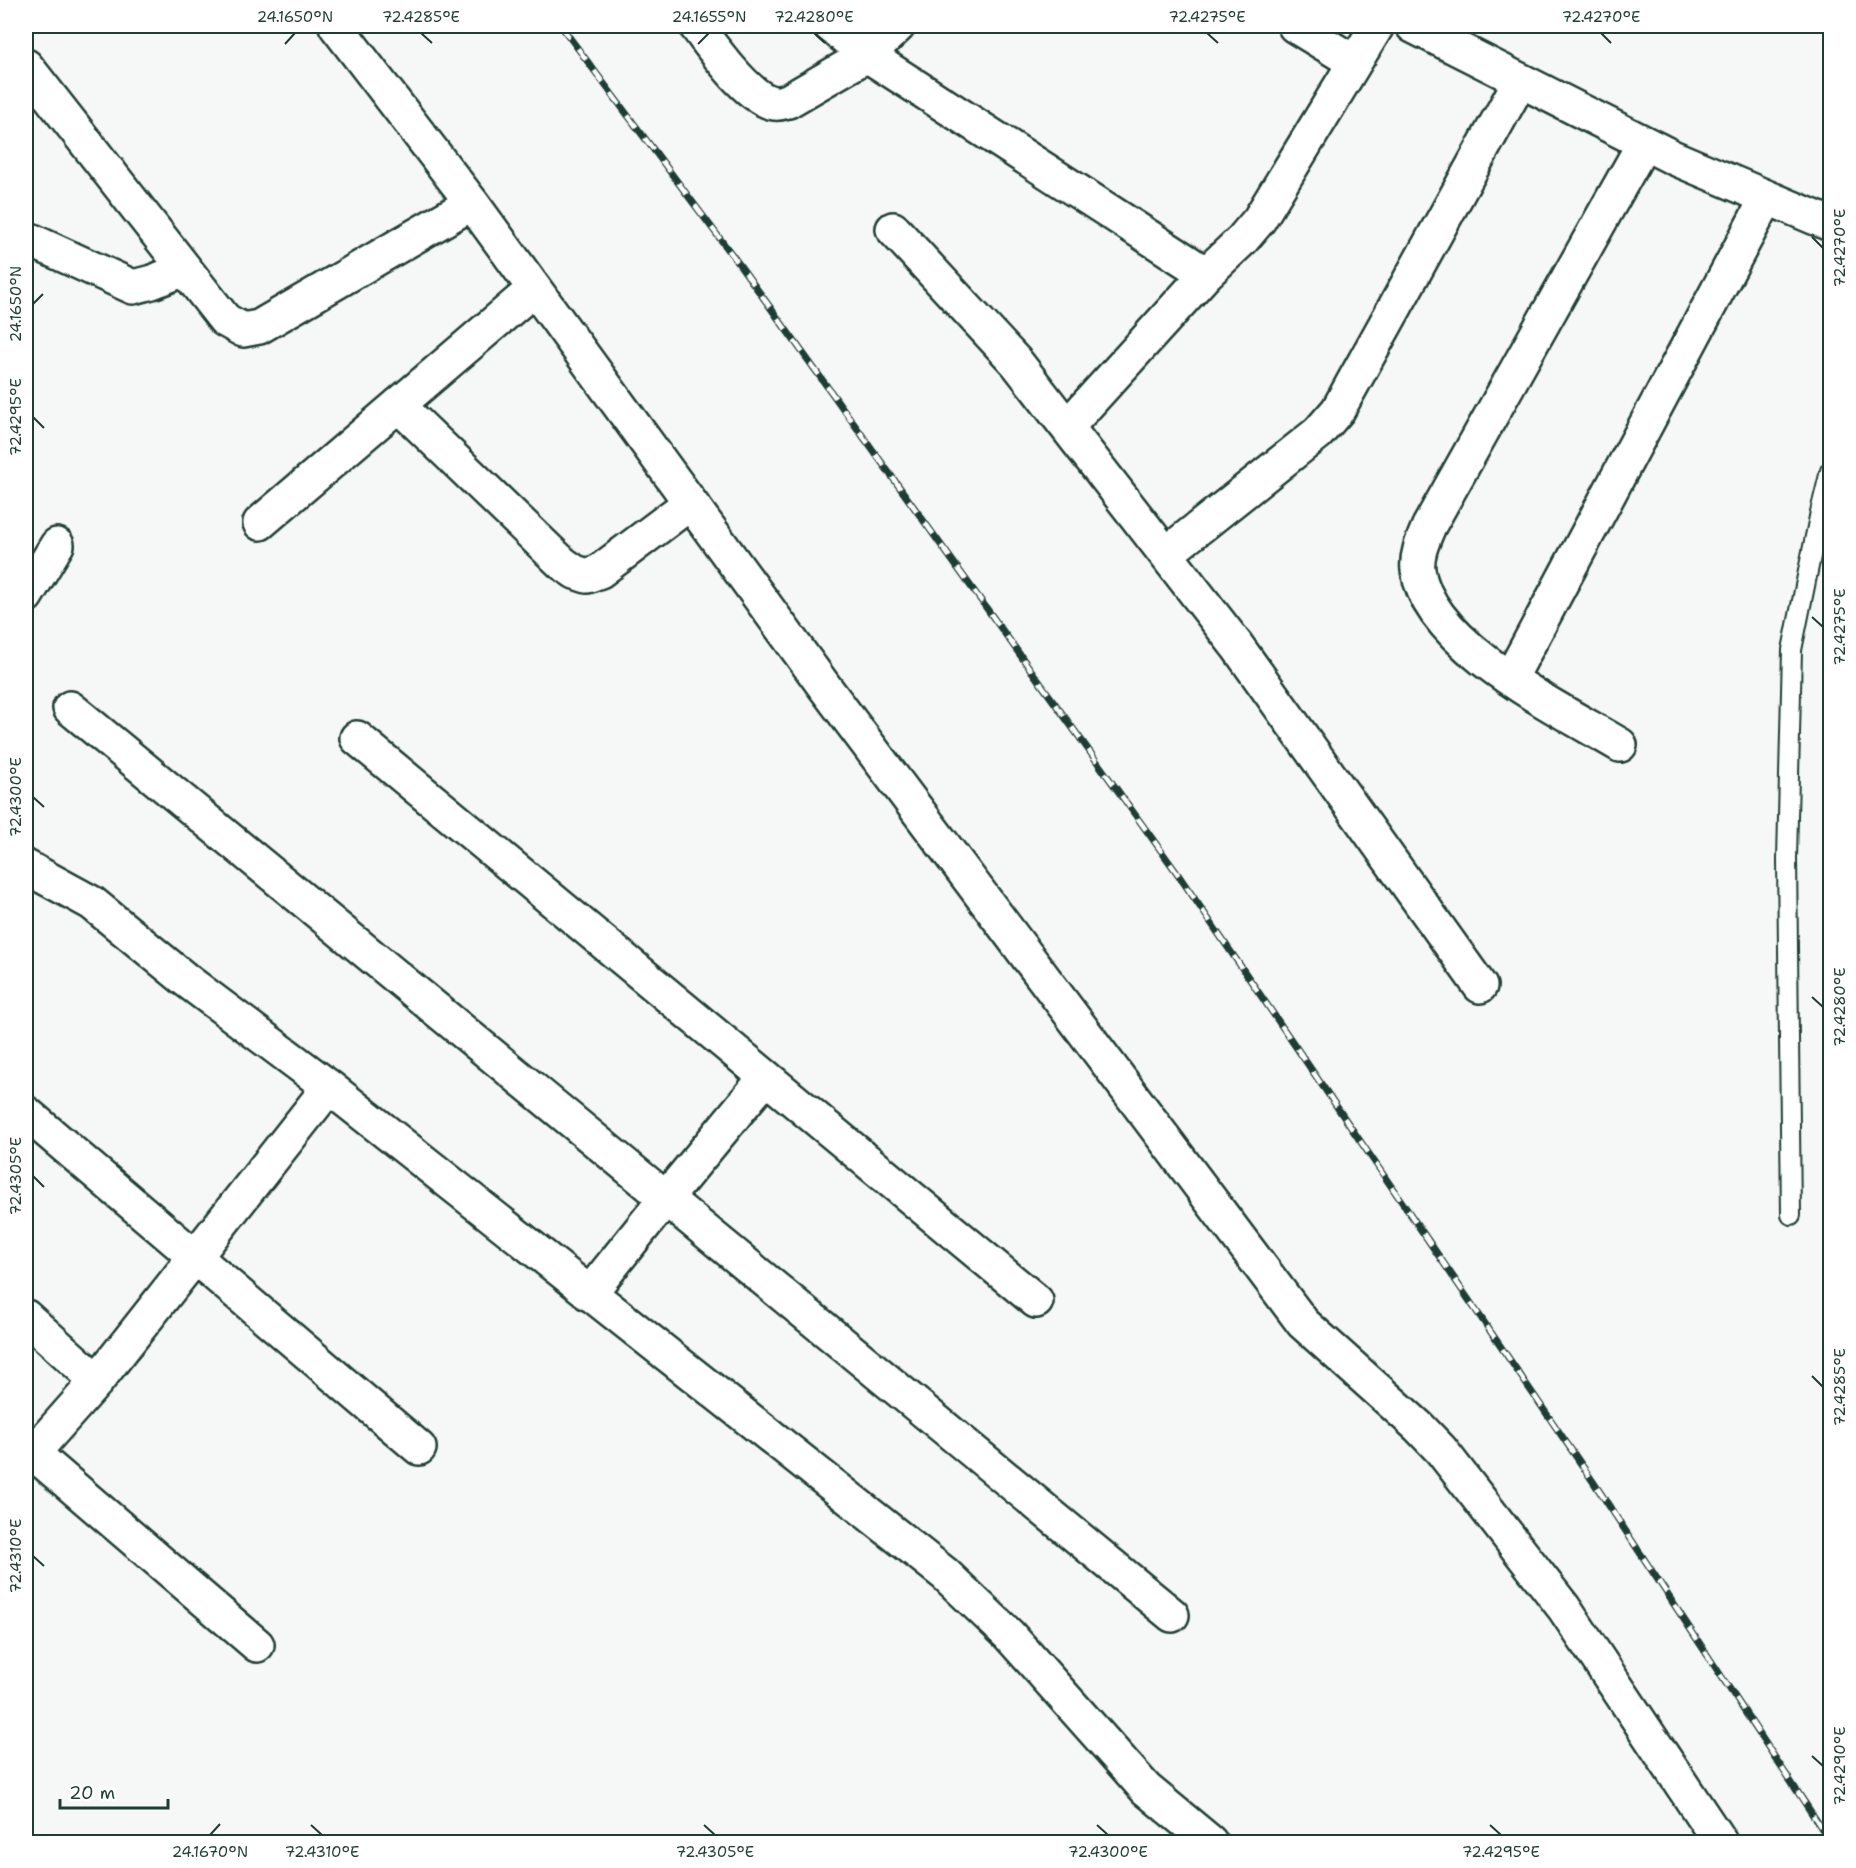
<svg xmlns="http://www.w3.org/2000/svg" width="1856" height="1868" viewBox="0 0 1856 1868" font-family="'Shantell Sans',sans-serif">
	<rect width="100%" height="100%" fill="#f6f7f7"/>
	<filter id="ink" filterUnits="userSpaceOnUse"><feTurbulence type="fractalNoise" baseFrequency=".0167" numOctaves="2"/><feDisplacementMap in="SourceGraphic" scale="12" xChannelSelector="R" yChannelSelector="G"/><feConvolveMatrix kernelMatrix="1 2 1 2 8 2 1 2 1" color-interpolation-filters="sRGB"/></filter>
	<g filter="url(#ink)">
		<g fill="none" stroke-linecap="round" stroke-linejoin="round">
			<defs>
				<path id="lane" d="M1791,1215L1787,859L1792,650L1820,512L1830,471"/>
				<path id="street" d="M336,26L472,203L824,686L1303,1323L1419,1427L1441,1450L1564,1608L1720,1842
					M696,26C712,46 748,100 775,103C779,104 784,102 788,101L867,55L898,26
					M831,26L867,55L1206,274
					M1295,26L1354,62
					M1413,26L1672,157L1830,224
					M26,66L185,269L152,282L133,287L26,238
					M893,229L1017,363L1237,646L1480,986
					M185,269L225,320L243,330L259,327L472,203
					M398,405L562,563L575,572L587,576L600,571L690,503
					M1067,427L1206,274L1242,240L1259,220L1377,26
					M260,523L534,289
					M1166,554L1318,433L1338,410L1520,81
					M26,596L57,545
					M1510,679L1767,198
					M70,708L1172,1615
					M357,738L1036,1301
					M1620,745C1560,709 1429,646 1418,570C1416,555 1423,540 1429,526L1644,143
					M26,867L92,903L186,980L329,1087L945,1574L1009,1635L1146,1789L1210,1842
					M26,1113L419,1448
					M589,1294L666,1198L766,1077
					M26,1317L97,1381
					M33,1453L257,1645
					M26,1461L97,1381L329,1087"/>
			</defs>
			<!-- lane casing -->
			<use href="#lane" stroke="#1f3d34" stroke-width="22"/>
			<!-- street casing -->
			<use href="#street" stroke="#1f3d34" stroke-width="38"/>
			<!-- lane -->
			<use href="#lane" stroke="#fff" stroke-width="18"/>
			<!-- street -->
			<use href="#street" stroke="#fff" stroke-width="33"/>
			<defs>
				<path id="rail" d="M561,26L739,264L1177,873L1594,1483L1830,1841"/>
			</defs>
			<!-- rail casing -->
			<use href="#rail" stroke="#1f3d34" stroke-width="7"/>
			<!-- rail -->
			<use href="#rail" stroke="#fff" stroke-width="4.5" stroke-dasharray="14" stroke-linecap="butt"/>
		</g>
	</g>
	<!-- ticks -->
	<path fill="none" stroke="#1f3d34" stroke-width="2" d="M421,33L432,43M814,33L825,43M1207,33L1218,43M1601,33L1611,43M285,44L295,33M698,44L709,33M1812,237L1823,248M33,304L43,294M33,417L44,428M1812,617L1823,627M33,797L44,807M1812,997L1823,1007M33,1176L44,1187M1812,1376L1823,1387M33,1556L44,1566M1812,1756L1823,1766M311,1825L322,1835M704,1825L715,1835M1097,1825L1108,1835M1490,1825L1501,1835M210,1835L220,1824"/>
	<!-- margin -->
	<rect width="1856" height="1868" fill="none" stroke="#fff" stroke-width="66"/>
	<!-- scale -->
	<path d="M60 1799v9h108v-9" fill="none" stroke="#1f3d34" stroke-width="3"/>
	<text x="69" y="1799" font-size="18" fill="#1f3d34" stroke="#ffffff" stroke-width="4.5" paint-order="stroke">20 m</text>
	<rect x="33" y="33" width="1790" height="1802" fill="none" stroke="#1f3d34" stroke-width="2"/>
	<g font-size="15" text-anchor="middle" fill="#1f3d34">
		<text x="295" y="22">24.1650°N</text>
		<text x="421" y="22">72.4285°E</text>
		<text x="709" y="22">24.1655°N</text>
		<text x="814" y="22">72.4280°E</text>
		<text x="1207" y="22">72.4275°E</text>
		<text x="1601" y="22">72.4270°E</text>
		<text transform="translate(1840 248) rotate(-90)" y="5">72.4270°E</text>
		<text transform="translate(16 304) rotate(-90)" y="5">24.1650°N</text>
		<text transform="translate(16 417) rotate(-90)" y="5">72.4295°E</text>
		<text transform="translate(1840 627) rotate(-90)" y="5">72.4275°E</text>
		<text transform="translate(16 797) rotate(-90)" y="5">72.4300°E</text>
		<text transform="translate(1840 1007) rotate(-90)" y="5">72.4280°E</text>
		<text transform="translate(16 1176) rotate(-90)" y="5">72.4305°E</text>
		<text transform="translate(1840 1387) rotate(-90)" y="5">72.4285°E</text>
		<text transform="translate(16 1556) rotate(-90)" y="5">72.4310°E</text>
		<text transform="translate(1840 1766) rotate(-90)" y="5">72.4290°E</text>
		<text x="210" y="1857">24.1670°N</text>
		<text x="322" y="1857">72.4310°E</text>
		<text x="715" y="1857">72.4305°E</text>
		<text x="1108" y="1857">72.4300°E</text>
		<text x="1501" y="1857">72.4295°E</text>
	</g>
</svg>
